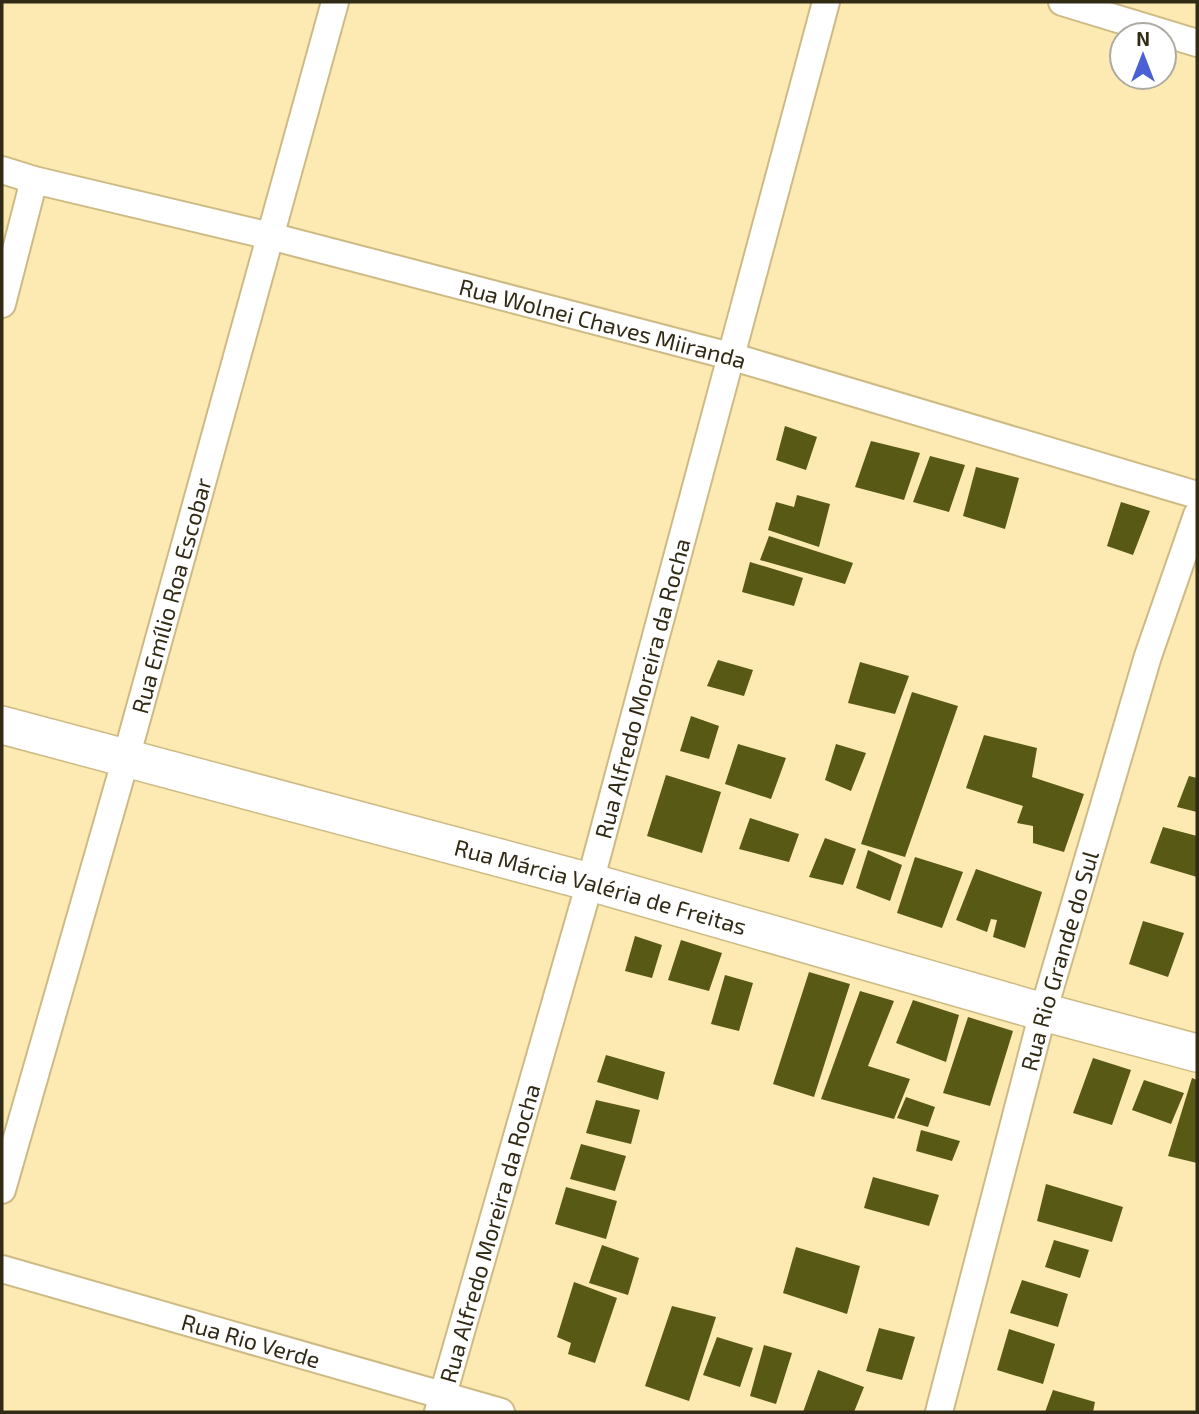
<svg xmlns="http://www.w3.org/2000/svg" width="1199" height="1414" viewBox="0 0 1199 1414" font-family="'Exo 2',sans-serif">
	<rect width="100%" height="100%" fill="#fdeab2"/>
	<!-- building -->
	<path fill="#575915" d="M785,426L817,437L806,470L776,460Z
		M871,441L920,453L904,500L855,487Z
		M930,456L965,465L949,512L913,502Z
		M976,467L1019,478L1005,529L963,516Z
		M797,495L830,504L819,547L768,530L776,502L794,507Z
		M1121,502L1150,511L1133,555L1107,546Z
		M769,536L853,563L845,584L760,560Z
		M750,562L803,578L794,606L742,592Z
		M718,660L753,670L744,696L707,686Z
		M860,662L909,676L895,714L848,703Z
		M912,692L958,706L905,857L861,844Z
		M691,716L719,726L709,759L680,751Z
		M984,735L1037,748L1032,777L1084,794L1064,852L1033,843V826L1017,823L1023,806L966,788Z
		M738,744L786,758L771,799L725,784Z
		M836,744L866,753L851,791L825,780Z
		M666,775L721,792L702,853L647,836Z
		M1189,776L1197,778V812L1177,807Z
		M750,818L799,834L789,862L739,849Z
		M1163,827L1197,836V877L1150,863Z
		M825,838L856,849L843,885L809,877Z
		M868,850L902,865L890,901L856,888Z
		M915,857L963,872L942,928L897,913Z
		M976,869L1042,892L1025,948L993,937L997,920L991,919L987,932L956,920Z
		M1143,921L1184,933L1168,977L1129,964Z
		M635,936L662,945L652,978L625,971Z
		M681,940L722,953L709,991L668,980Z
		M809,972L850,984L814,1097L773,1084Z
		M725,975L753,983L739,1031L711,1024Z
		M860,991L894,1001L868,1066L910,1079L894,1119L821,1099Z
		M913,1000L959,1015L946,1062L896,1043Z
		M968,1017L1013,1031L990,1106L943,1093Z
		M606,1055L665,1072L658,1100L597,1082Z
		M1093,1058L1131,1070L1112,1125L1073,1113Z
		M1192,1078L1197,1080V1163L1168,1156Z
		M1144,1080L1184,1093L1171,1124L1132,1110Z
		M906,1097L935,1107L928,1127L897,1118Z
		M596,1100L640,1110L631,1144L586,1133Z
		M921,1130L960,1141L952,1161L916,1151Z
		M581,1144L626,1156L615,1191L570,1179Z
		M873,1177L939,1195L929,1226L864,1208Z
		M1046,1184L1123,1207L1112,1242L1037,1221Z
		M566,1187L617,1201L606,1239L555,1224Z
		M1054,1240L1089,1250L1080,1278L1045,1267Z
		M602,1245L639,1258L628,1295L589,1283Z
		M796,1247L860,1266L847,1314L783,1293Z
		M1022,1280L1068,1294L1058,1327L1010,1313Z
		M574,1282L617,1298L595,1363L568,1354L571,1343L557,1337Z
		M672,1306L716,1317L689,1401L645,1386Z
		M879,1328L915,1337L902,1380L866,1371Z
		M1009,1329L1055,1344L1043,1384L997,1370Z
		M717,1337L753,1348L740,1387L703,1375Z
		M764,1345L792,1353L776,1404L750,1396Z
		M818,1370L864,1387L854,1412H803Z
		M1053,1390L1095,1402L1093,1412H1045Z"/>
	<g fill="none" stroke-linecap="round" stroke-linejoin="round">
		<defs>
			<g id="street">
				<path d="M1062,2L1197,43"/>
				<path id="s1" d="M2,170L34,180L270,236L730,356L1197,495"/>
				<path d="M2,304L34,180"/>
				<path id="s2" d="M2,1190L126,758L335,2"/>
				<path id="s3" d="M2,1269L501,1412"/>
				<path id="s4" d="M438,1412L590,882L826,2"/>
				<path id="s5" d="M939,1412L1043,1012L1148,656L1197,515"/>
			</g>
			<g id="secondary">
				<path id="s6" d="M2,725L590,882L1043,1012L1197,1053"/>
			</g>
		</defs>
		<!-- street casing -->
		<use href="#street" stroke="#cdba84" stroke-width="30"/>
		<!-- secondary casing -->
		<use href="#secondary" stroke="#cdba84" stroke-width="40"/>
		<!-- street -->
		<use href="#street" stroke="#fff" stroke-width="26"/>
		<!-- secondary -->
		<use href="#secondary" stroke="#fff" stroke-width="37"/>
	</g>
	<g text-anchor="middle" dominant-baseline="central" stroke-width="7" stroke-linejoin="round" paint-order="stroke">
		<!-- street labels -->
		<g font-size="23" fill="#312a14" stroke="#fff">
			<text stroke="none"><textPath href="#s1" startOffset="620">Rua Wolnei Chaves Miiranda</textPath></text>
			<text stroke="none"><textPath href="#s2" startOffset="618">Rua Emílio Roa Escobar</textPath></text>
			<text stroke="none"><textPath href="#s4" startOffset="752">Rua Alfredo Moreira da Rocha</textPath></text>
			<text stroke="none"><textPath href="#s6" startOffset="620">Rua Márcia Valéria de Freitas</textPath></text>
			<text stroke="none"><textPath href="#s5" startOffset="467">Rua Rio Grande do Sul</textPath></text>
			<text stroke="none"><textPath href="#s4" startOffset="186">Rua Alfredo Moreira da Rocha</textPath></text>
			<text stroke="none"><textPath href="#s3" startOffset="259">Rua Rio Verde</textPath></text>
		</g>
	</g>
	<!-- border -->
	<rect width="1199" height="1414" fill="none" stroke="#312a14" stroke-width="7"/>
	<!-- north arrow -->
	<g transform="translate(1143 56)"><circle r="33" fill="#ffffff" stroke="#adaaa1" stroke-width="2"/>
	<path d="M0-5L12 26L0 18L-12 26Z" fill="#4b60d5"/>
	<text y="-10" font-size="19" font-weight="bold" text-anchor="middle" fill="#312a14">N</text>
	</g>
</svg>
